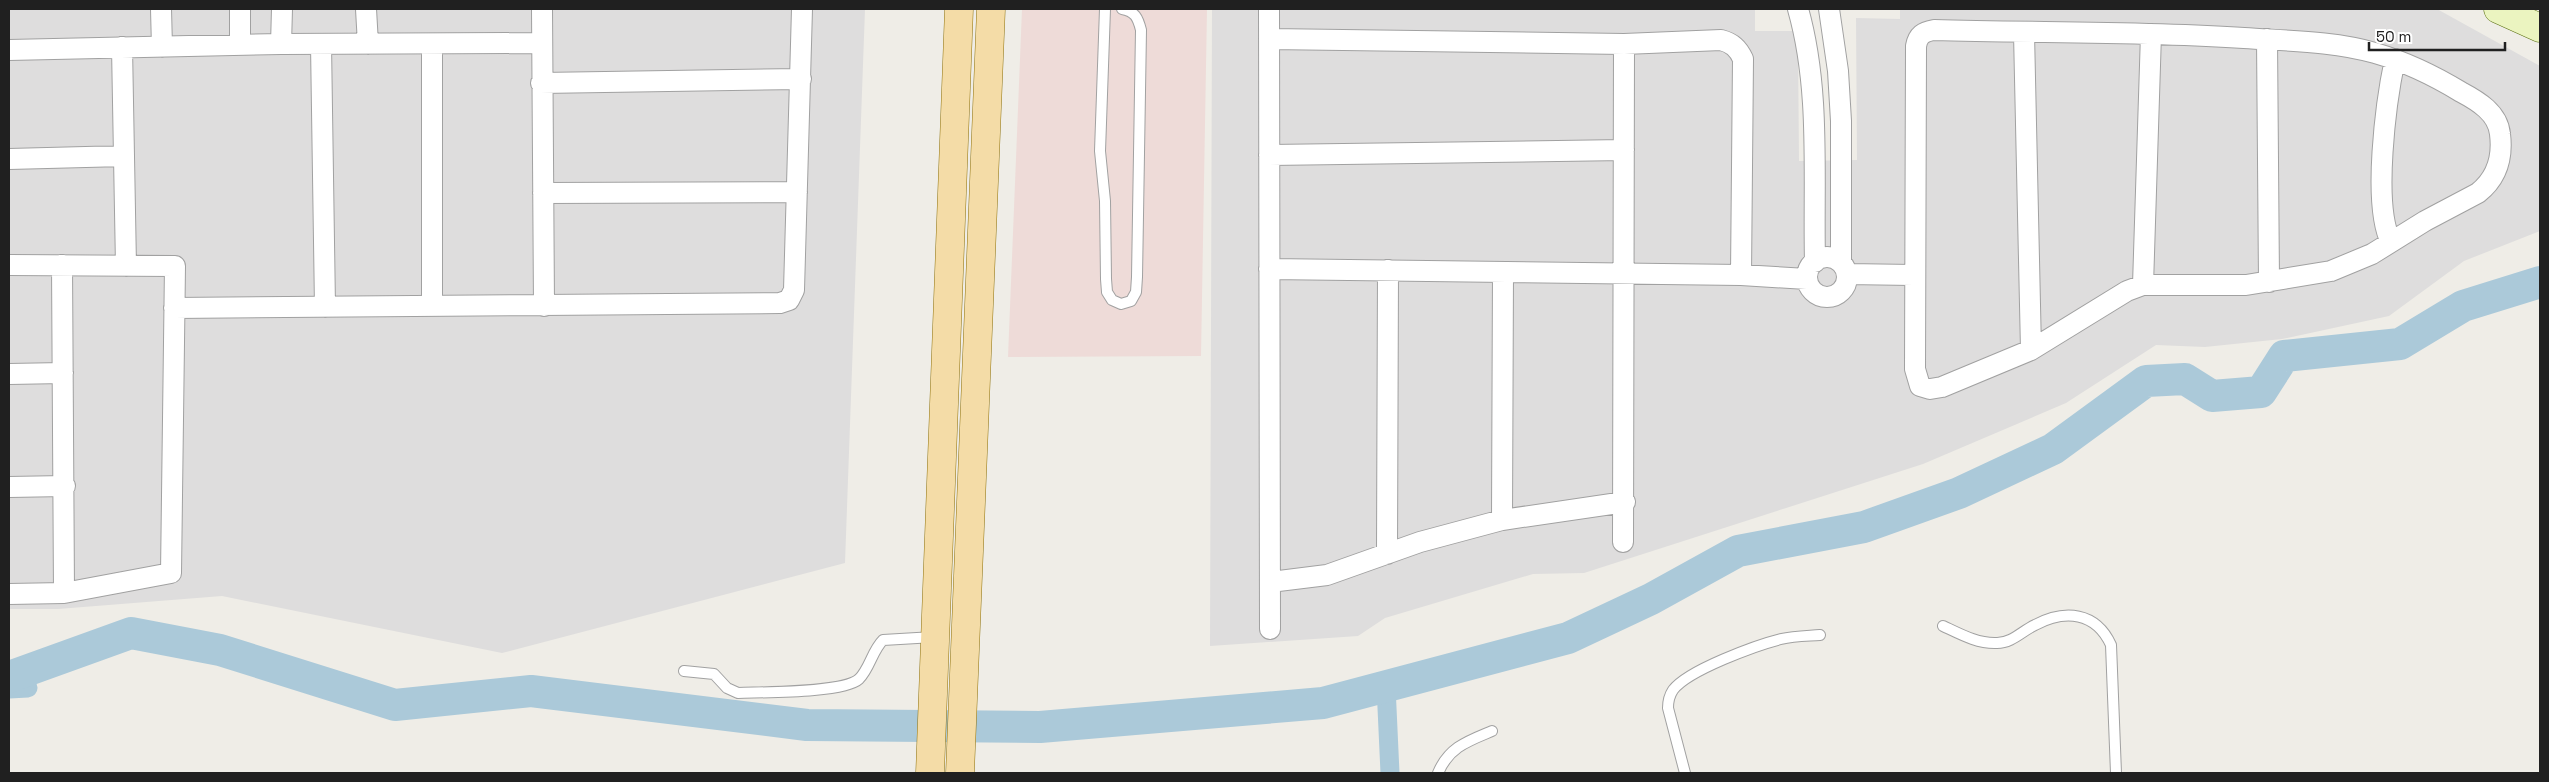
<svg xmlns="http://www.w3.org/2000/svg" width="2549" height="782" viewBox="0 0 2549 782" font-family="'Space Grotesk',sans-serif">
	<rect width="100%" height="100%" fill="#efede7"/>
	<!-- residential -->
	<path fill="#dedddd" d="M9,9H865L845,563L502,653L222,596L58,609H9Z
		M1212,9H1755V31H1794L1798,45L1799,161L1857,160L1856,18L1900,19V9H2437L2540,66V231L2464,261L2389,316L2282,339L2205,347L2156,345L2066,403L1923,464L1584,573L1533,574L1385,618L1358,636L1210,646Z"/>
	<!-- commercial -->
	<path fill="#eedbd8" d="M1022,9H1207L1201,356L1008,357Z"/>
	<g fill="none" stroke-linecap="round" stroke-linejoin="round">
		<!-- canal -->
		<path stroke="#abc9d9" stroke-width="19" d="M1386,686L1390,773
			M9,689L28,688"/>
		<!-- river -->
		<path stroke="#abc9d9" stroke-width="32" d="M9,677L131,633L220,650L395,705L531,691L807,725L1040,727L1323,703L1568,638L1651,599L1738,551L1864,527L1959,493L2053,449L2146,381L2185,379L2212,396L2261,392L2284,356L2400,344L2463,306L2540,282"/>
		<defs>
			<path id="lane" d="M1105,9L1100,151L1105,201L1106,279L1107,292L1112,300L1121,304L1131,301L1136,292L1137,277L1141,30C1138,18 1135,11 1122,9
				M1943,626C1960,634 1978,644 1997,643C2012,643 2022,631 2035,625C2065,609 2096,612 2111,645L2116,773
				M684,671L714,674L727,688L738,693C762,692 844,693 859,679C870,668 872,651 883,640L934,637
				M1438,773C1449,747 1468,741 1492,731
				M1685,773L1668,708C1668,702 1669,696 1673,690C1688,670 1757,645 1781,639C1794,636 1807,636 1820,635"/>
			<path id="street" d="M161,9L162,47
				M366,9L368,44
				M542,9L544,306
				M1269,9L1270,629
				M1798,9C1821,90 1813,178 1815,262
				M1829,9L1838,71L1841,121V262
				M1934,30C2037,33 2141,31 2244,38C2287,41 2334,41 2375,53C2406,62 2433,75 2461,92C2478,101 2498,113 2500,134C2503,158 2497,178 2478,193L2425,221L2372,254L2331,271L2246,285H2143L2127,291L2031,350L1942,387L1930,389L1920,386L1915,369L1916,46C1918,35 1923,32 1934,30Z
				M2024,33L2031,350
				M1269,39L1624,44L1721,40C1732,43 1738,48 1743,59L1741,275
				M2267,39L2269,282
				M281,44L282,9
				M321,44L325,307
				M240,45V9
				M122,47L126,266
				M9,50L281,44L541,43
				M541,83L801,79
				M1269,155L1624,150
				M9,159L124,156
				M543,193L797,192
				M2391,242C2372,205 2386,101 2395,59
				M1807 277a20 20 0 1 1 40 0a20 20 0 1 1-40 0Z
				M9,265L175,266L171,573L64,593L9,594
				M62,265L64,593
				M1269,269L1741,275L1807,279
				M1847,274L1913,275
				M2143,285L2151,34
				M432,306V44
				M174,308L780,303L789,300L794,290L802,9
				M9,374L63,373
				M9,487L65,486
				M1502,520L1503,272
				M1623,542L1624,44
				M1387,554L1388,270
				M1270,582L1327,575L1420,542L1502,520L1625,502"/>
			<path id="secondary" d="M2498,9L2540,28"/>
			<path id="primary" d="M930,773L959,9
				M960,773L991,9"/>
		</defs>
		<!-- lane casing -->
		<use href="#lane" stroke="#a1a1a1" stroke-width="12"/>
		<!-- street casing -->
		<use href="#street" stroke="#a1a1a1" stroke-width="22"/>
		<!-- secondary casing -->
		<use href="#secondary" stroke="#596e0f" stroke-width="29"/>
		<!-- primary casing -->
		<use href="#primary" stroke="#8e720d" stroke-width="29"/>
		<!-- lane -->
		<use href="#lane" stroke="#fff" stroke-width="10"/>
		<!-- street -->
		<use href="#street" stroke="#fff" stroke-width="20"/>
		<!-- secondary -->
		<use href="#secondary" stroke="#ebf4c0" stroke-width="28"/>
		<!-- primary -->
		<use href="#primary" stroke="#f4dca7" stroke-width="28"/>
	</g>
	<!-- border -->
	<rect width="2549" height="782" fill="none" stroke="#202020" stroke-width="20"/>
	<!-- scale -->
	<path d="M2369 42v8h136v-8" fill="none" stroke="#202020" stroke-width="2.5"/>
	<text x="2376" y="42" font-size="15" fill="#202020" stroke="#ffffff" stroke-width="4" paint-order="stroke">50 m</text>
</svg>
